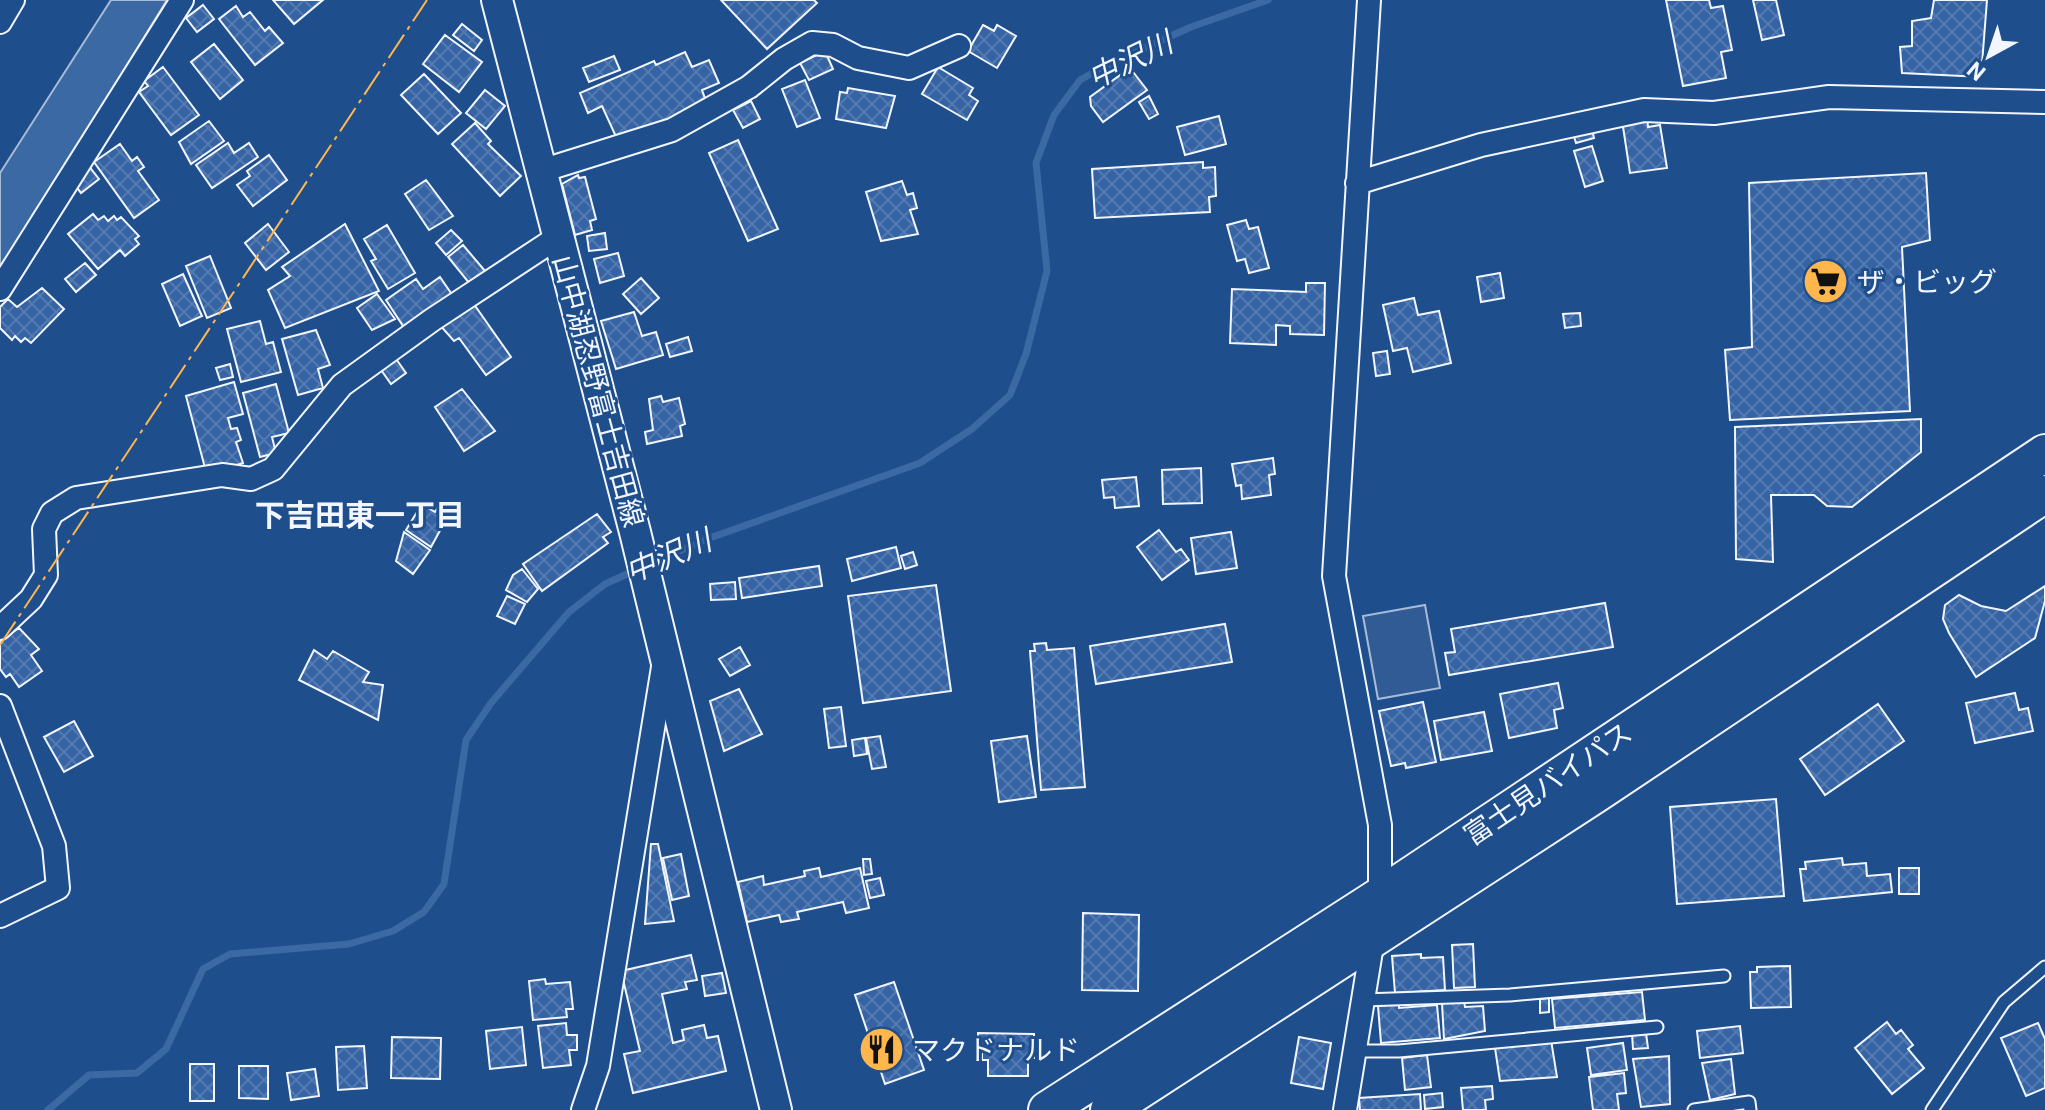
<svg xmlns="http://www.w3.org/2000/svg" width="2045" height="1110" viewBox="0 0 2045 1110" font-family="Roboto,'Noto Sans JP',sans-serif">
	<defs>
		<pattern id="building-cross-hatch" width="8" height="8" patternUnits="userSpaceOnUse" patternTransform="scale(2)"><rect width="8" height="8" fill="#3563a3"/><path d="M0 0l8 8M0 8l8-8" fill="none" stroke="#537ab1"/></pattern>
	</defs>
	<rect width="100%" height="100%" fill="#1f4e8c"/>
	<!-- parking -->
	<path fill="#305b95" stroke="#a8bbd7" stroke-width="2" d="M1425,605L1440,688L1378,699L1363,616Z"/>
	<!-- water -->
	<path fill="#3b69a3" stroke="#a8bbd7" stroke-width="2" d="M111,0H167L0,271V173Z"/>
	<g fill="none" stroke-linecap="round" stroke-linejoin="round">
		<!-- stream -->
		<path stroke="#3b69a3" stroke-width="7" d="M651,563L707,539L920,463L972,429L1010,395L1026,354L1047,271L1036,163L1054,115L1080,80L1105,66L1191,27L1268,0
			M48,1110L89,1075L137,1073L166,1049L203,969L230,954L349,944L393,931L424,912L444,884L466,740L491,703L569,612L605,584L636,570"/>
	</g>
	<!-- building -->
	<path fill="url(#building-cross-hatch)" stroke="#f2f6ff" stroke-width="2" d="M273,0H323L294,24Z
		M721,0H814L817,3L767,49Z
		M1666,0H1709L1711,8L1723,6L1732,50L1721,52L1726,78L1683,86Z
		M1753,0H1776L1784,35L1762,40Z
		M1934,0H1987L1981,77L1902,73L1900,47L1912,46V21L1931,18Z
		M203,5L214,19L197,32L186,18Z
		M236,6L243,17L250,12L265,31L269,27L283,43L255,65L219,19Z
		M462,24L482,40L474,51L453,35Z
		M983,25L994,31L997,25L1016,36L997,68L968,51Z
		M445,35L482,62L459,92L423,64Z
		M214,44L243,80L220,99L191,62Z
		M825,51L833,69L809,80L800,63Z
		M685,52L692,67L709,60L719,83L702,90L707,104L618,141L602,106L588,113L580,93L654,61L656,65Z
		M614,56L620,70L589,82L583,68Z
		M163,67L199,115L171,135L139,92L148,86L144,81Z
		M938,67L973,88L969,95L978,101L967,120L922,94Z
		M1130,68L1147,90L1103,122L1091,106L1090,97Z
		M424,74L461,113L438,134L401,95Z
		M805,80L820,118L797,127L782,89Z
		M848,88L895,96L886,128L836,119L840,92L847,93Z
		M485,90L505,106L486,129L466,113Z
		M1149,96L1158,114L1149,119L1139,102Z
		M751,101L760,119L743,128L733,110Z
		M1219,116L1226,144L1185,155L1177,127Z
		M1647,116L1648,127L1660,125L1667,168L1630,173L1622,120Z
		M209,121L224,141L191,164L179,142Z
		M475,123L491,141L488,144L521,176L500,196L452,144Z
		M1591,125L1594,138L1576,143L1572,130Z
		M738,140L778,229L748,241L709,153Z
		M228,143L234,153L249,143L258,157L212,188L196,165Z
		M120,144L132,161L137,157L144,167L138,171L159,200L134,218L94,162Z
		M1592,146L1603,181L1585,187L1574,151Z
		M269,155L287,180L253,206L237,185L250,176L247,171Z
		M85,161L99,179L81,193L67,174Z
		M1203,162V168L1215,167L1216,196L1209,197L1210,212L1095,218L1092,169Z
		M1926,173L1930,240L1902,247L1910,411L1730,420L1725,350L1752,347L1749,183Z
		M578,175L579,178L585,177L596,219L590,221L592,230L575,235L562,184Z
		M426,180L453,216L429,230L405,194Z
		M902,181L907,195L913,193L917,208L910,210L918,234L881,241L866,192Z
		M93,214L98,220L104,216L108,221L114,216L117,220L121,217L139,236L135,239L139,244L125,256L120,250L98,269L68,234Z
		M1246,220L1249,229L1258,227L1269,268L1249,273L1245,259L1237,261L1227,225Z
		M268,224L289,252L266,270L245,243Z
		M345,224L379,291L285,328L268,290L290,276L282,267Z
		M387,225L415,273L388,289L371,261L376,259L364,239Z
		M451,230L462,241L446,255L436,243Z
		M605,233L607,249L589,251L587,236Z
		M463,245L485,271L470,284L448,257Z
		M618,253L624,276L600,283L594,259Z
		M210,256L231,308L207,318L186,266Z
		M85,263L96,275L76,292L65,279Z
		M1500,273L1504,298L1481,302L1477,277Z
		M183,274L202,316L180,326L162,284Z
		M440,277L453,296L405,329L386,300L416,279L423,289Z
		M641,278L659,298L641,314L623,294Z
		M1306,283H1325L1324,335L1290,334V326L1276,325V345L1230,343L1232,289L1306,292Z
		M42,288L64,309L31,343L25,338L21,342L15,336L12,340L0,328V307L8,299L17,307Z
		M377,294L395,319L372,330L357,308Z
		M1414,298L1418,315L1439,311L1451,363L1413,372L1407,348L1393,351L1383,305Z
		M471,300L511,357L486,375L459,338L454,341L438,323Z
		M634,312L642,336L656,332L663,355L616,369L601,321Z
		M1580,313L1581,326L1565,328L1563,314Z
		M260,321L266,344L273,342L281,372L241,382L227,329Z
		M316,330L330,365L318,369L323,388L298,395L282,339Z
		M688,337L692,351L670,357L666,344Z
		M1387,351L1390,374L1376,376L1373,353Z
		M394,356L406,373L391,384L379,367Z
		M230,364L233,377L220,380L216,368Z
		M234,382L243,414L228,418L231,429L237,428L241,440L236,442L243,463L219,471L205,468L186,396Z
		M276,384L289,433L272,437L276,453L260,457L243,393Z
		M462,389L495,431L464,451L435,407Z
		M661,396L663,402L679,398L685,424L680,426L682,436L647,444L645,432L653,430L649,399Z
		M1921,419V452L1852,507L1827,506L1814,495H1771L1773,562L1736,559L1735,427Z
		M1273,458L1275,474L1269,475L1271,495L1242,499L1241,485L1236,486L1232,464Z
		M1201,468L1202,503L1163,504L1162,470Z
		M1136,477L1139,506L1115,508L1114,497L1104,498L1102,480Z
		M422,504L435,512L439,506L449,514L431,547L406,530Z
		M597,514L611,532L603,537L608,543L542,591L523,564Z
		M1159,530L1176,552L1181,549L1189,560L1162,580L1137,547Z
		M404,532L430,550L413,574L396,561Z
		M1231,532L1237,568L1196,574L1191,538Z
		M896,547L901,568L852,581L847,559Z
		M913,552L917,565L905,569L901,556Z
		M819,566L822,586L742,598L739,578Z
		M522,569L538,589L527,602L506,590L513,575Z
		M735,582L736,599L711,600L710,584Z
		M936,585L951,691L863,703L848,596Z
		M2045,586V601L2035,638L1976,677L1949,633L1943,619L1945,605L1959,595L1981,606L2006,611Z
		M507,596L525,604L515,624L497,616Z
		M1605,603L1613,647L1449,675L1445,653L1455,652L1451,629Z
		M1225,624L1232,662L1096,684L1090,646Z
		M19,628L39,649L31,655L42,671L19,687L10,674L6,677L0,669V641Z
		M1046,643L1047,650L1074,648L1085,787L1041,790L1030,651H1035L1034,644Z
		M740,647L750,665L730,676L719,659Z
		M314,650L327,659L333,651L369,672L363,682L383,685L378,720L299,680Z
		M1558,683L1563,708L1554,710L1557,728L1509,738L1500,694Z
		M739,689L762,734L724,751L710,701Z
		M2015,693L2019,710L2028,708L2033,731L1975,743L1966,703Z
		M1423,702L1436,762L1406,768L1405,763L1391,766L1379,711Z
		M1878,704L1904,741L1825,795L1800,759Z
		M841,707L846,746L829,748L824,709Z
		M1484,712L1492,751L1441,760L1434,721Z
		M74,721L93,756L64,772L44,737Z
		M880,736L886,767L872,769L866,738Z
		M1027,736L1036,797L999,802L991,741Z
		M865,738L867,754L854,756L852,740Z
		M1776,799L1784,896L1677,904L1670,807Z
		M651,844H658L674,921L645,924Z
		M681,854L689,896L672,900L663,858Z
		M1842,858L1843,865L1866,863L1867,876L1890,874L1892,892L1804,901L1800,869H1806L1805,862Z
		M863,859H870L872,874L864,875Z
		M819,868L821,877L860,868L869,908L846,913L843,902L797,912L799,919L781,922L779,915L747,922L738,882L763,876L764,885L805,876L804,871Z
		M1899,868H1919V894H1899Z
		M880,878L884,895L870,898L866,881Z
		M1083,913L1139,915L1138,991L1082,990Z
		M1473,944L1475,987L1454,988L1452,945Z
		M1421,954V958L1443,957L1445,990L1395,993L1392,956Z
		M691,955L697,980L685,982L687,989L662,994L673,1043L684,1040L682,1030L704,1025L707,1038L718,1036L726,1071L633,1093L624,1054L640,1051L621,971Z
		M1790,966L1791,1007L1751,1008L1750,972H1757V967Z
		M722,973L726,993L705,996L702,976Z
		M545,979L546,984L570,982L573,1009H566L567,1017L533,1020L529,981Z
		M894,982L924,1070L885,1084L855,995Z
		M1642,992L1645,1020L1555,1028L1552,999Z
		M1549,998V1012L1540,1013V999Z
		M1464,1001L1465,1007L1483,1006L1485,1031L1444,1039L1442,1003Z
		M1399,1004V1008L1437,1005L1440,1038L1381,1043L1378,1006Z
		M1887,1022L1896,1034L1901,1030L1913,1045L1908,1049L1924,1068L1892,1094L1855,1048Z
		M566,1023L567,1035H577V1050H569L571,1065L543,1068L538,1026Z
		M2038,1023L2045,1039V1088L2026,1096L2001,1038Z
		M1740,1026L1743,1053L1700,1058L1697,1031Z
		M522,1027L526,1065L490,1069L486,1031Z
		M978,1033L1034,1034V1058H1028V1076H988V1060H982V1052H978Z
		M1646,1033L1648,1048L1633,1049L1632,1034Z
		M392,1037L441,1038L440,1079L391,1078Z
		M1299,1037L1331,1043L1323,1089L1291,1083Z
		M1551,1040L1557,1077L1500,1081L1495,1048Z
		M1623,1043L1627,1070L1591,1075L1587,1048Z
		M364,1046L367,1088L338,1090L336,1047Z
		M1427,1055L1431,1087L1405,1090L1402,1058Z
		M1669,1056L1670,1104L1641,1107L1633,1059Z
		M1731,1059L1735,1094L1710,1100L1702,1063Z
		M190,1064H214V1101H190Z
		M239,1066H268V1099L239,1098Z
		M315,1069L319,1096L291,1100L287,1073Z
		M1624,1073L1626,1093L1617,1094L1619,1110H1593L1589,1077Z
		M1492,1086L1493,1099L1485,1100L1486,1110H1463L1461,1088Z
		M1442,1093L1443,1107L1425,1109L1424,1095Z
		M1420,1094L1421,1110H1360L1359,1098Z"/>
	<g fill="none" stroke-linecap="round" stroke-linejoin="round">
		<defs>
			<path id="service" d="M1363,1000L1510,995L1724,976
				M1355,1051H1399L1657,1027
				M1694,1110L1749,1102L1750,1110
				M1932,1110L2004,1002L2045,967"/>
			<path id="minor" d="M0,22L13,0
				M541,171L672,130L749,87L784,59L812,43L833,45L858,58L909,68L959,46
				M1357,183L1481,145L1644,110L1714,113L1829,97L2045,102
				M0,289L182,0
				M0,628L31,599L46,575L44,529L52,513L76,498L222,475L251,479L273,469L342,385L432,320L558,237
				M0,706L54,846L58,888L0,916
				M583,1110L598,1066L663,667
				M1345,1110L1380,896V825L1334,576L1369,0"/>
			<path id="secondary" d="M497,0L635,532L776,1110"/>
			<path id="trunk" d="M1047,1110L1380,896L2045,453
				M1109,1110L1596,794L2045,494"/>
		</defs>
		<!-- service casing -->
		<use href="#service" stroke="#f2f6ff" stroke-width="15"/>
		<!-- minor casing -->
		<use href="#minor" stroke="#f2f6ff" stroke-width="26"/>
		<!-- secondary casing -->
		<use href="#secondary" stroke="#f2f6ff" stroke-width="34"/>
		<!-- trunk casing -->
		<use href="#trunk" stroke="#f2f6ff" stroke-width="40"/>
		<!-- service -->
		<use href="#service" stroke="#1f4e8c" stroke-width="11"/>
		<!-- minor -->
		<use href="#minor" stroke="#1f4e8c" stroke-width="22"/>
		<!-- secondary -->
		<use href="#secondary" stroke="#1f4e8c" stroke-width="30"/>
		<!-- trunk -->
		<use href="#trunk" stroke="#1f4e8c" stroke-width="36"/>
		<!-- power -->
		<path stroke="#ffb74d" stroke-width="2" stroke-dasharray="28 6 4 6" stroke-linecap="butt" d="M0,645L427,0"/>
	</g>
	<!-- icons -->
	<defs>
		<symbol id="supermarket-disc" viewBox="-11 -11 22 22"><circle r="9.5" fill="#ffb74d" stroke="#1f4e8c"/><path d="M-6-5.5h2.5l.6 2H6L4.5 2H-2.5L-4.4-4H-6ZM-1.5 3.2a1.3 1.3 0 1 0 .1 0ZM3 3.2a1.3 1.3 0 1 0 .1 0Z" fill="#111"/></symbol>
		<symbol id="restaurant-disc" viewBox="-11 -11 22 22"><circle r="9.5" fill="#ffb74d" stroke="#1f4e8c"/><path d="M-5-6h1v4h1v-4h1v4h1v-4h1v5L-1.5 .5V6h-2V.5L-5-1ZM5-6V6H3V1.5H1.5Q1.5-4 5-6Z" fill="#111"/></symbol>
	</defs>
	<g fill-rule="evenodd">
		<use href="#supermarket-disc" x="1800" y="256" width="51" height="51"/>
		<use href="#restaurant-disc" x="856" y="1024" width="51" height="51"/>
	</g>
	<g text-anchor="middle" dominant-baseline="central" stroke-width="6" stroke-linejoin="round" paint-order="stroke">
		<!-- poi labels -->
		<g font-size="28" fill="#f2f6ff" stroke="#1f4e8c" text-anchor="start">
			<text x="1857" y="282">ザ・ビッグ</text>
			<text x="912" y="1050">マクドナルド</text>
		</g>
		<!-- street labels -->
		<g font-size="28" fill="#f2f6ff" stroke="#1f4e8c">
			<text transform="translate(598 391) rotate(75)">山中湖忍野富士吉田線</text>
			<text transform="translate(1548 784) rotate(-34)">富士見バイパス</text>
		</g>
		<!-- water labels -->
		<g font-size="30" font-style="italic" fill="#f2f6ff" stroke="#1f4e8c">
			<text transform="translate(1130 60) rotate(-26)">中沢川</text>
			<text transform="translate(668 556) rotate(-23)">中沢川</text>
		</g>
		<!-- neighbourhood labels -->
		<g font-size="30" font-weight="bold" fill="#f2f6ff" stroke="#1f4e8c">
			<text x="360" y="515">下吉田東一丁目</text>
		</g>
	</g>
	<!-- north arrow -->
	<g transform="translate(1989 56) rotate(220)" stroke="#1f4e8c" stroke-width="6" paint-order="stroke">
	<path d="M0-6L14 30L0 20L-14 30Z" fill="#f2f6ff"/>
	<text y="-12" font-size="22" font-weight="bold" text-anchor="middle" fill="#f2f6ff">N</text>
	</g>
</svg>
